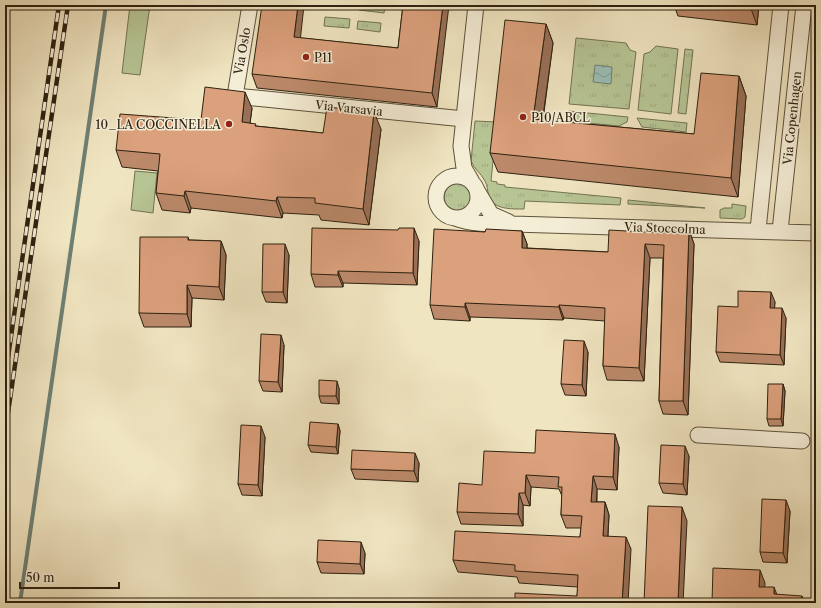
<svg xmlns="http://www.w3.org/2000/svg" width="821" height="608" viewBox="0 0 821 608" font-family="'Libre Caslon Text',serif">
	<defs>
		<pattern id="grass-tufts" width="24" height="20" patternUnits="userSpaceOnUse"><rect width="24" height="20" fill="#b7c595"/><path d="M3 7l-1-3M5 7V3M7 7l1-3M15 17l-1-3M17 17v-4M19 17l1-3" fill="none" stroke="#9ea97f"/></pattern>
		<pattern id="water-waves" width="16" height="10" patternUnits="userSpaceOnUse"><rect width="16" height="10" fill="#9abfb6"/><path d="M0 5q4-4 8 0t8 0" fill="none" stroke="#7e9b93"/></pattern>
	</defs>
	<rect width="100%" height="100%" fill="#f0e5c1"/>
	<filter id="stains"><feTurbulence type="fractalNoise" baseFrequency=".005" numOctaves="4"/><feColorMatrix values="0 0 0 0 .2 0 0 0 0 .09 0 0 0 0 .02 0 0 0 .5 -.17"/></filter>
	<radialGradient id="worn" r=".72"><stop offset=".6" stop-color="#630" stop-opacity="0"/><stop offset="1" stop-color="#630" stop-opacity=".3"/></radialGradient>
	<!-- grass -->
	<path fill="url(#grass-tufts)" stroke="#727352" d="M359,5H385L384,13L359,10Z
		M325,17L350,19L349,28L324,26Z
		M358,21L381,23L380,32L357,29Z
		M576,38L626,43L630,50L636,52L629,109L569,104Z
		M656,46L678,49L671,114L638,110L644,54L650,52Z
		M685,49L693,50L686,114L678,113Z
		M568,111L628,117L627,122L619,126L567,121Z
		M637,118L687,123L686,132L642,127Z
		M475,121L497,122L491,181L497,182V184L505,185V187L621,198L620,205L525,201L524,209C513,209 493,210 489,196C487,191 488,186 485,181C481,173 474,169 471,161Z
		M444 197a14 14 0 1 1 28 0a14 14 0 1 1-28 0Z
		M628,200L705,208L628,204Z
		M732,204L746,206L745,217L742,219L720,218V210L724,208H732Z"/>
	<!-- park -->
	<path fill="#b7c595" stroke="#727352" d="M130,5H150L140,75L122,73Z
		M135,171L157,173L153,213L131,210Z"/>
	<!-- water -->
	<path fill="url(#water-waves)" stroke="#6e8074" d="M595,65L612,67L611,84L593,82Z"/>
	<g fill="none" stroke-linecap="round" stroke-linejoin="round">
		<!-- stream -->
		<path stroke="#6e8074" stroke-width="4" d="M20,603L106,5"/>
		<defs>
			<path id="minor" d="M250,5L235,96L464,119
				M436 197a21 21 0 1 1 42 0a21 21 0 1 1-42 0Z
				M471,180L464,168L461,146L476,5
				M478,192L491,214L509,222
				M455,218C474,225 493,224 513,224L816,233
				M758,230L781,5
				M780,231L804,5
				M698,435L802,441"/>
		</defs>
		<!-- minor casing -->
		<use href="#minor" stroke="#5e523c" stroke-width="17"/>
		<!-- minor -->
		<use href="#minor" stroke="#f5eed7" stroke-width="15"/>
		<defs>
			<path id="rail" d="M5,378L59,5
				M5,433L68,5"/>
		</defs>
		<!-- rail casing -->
		<use href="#rail" stroke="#2d2110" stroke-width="4.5"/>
		<!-- rail -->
		<use href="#rail" stroke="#f5eed7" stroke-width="3" stroke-dasharray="9" stroke-linecap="butt"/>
	</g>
	<!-- wall -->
	<path fill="#bc8a6b" stroke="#2d2110" d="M403,5L437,107L257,88L252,74L301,38L398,48Z
		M575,5H611V8Z
		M674,5H759L757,25L678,16Z
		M546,24L553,43L543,120L694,134L739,76L746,96L738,197L498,172L490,153Z
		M252,108L250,123L256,126L323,133L381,129L369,225L321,220L319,215L283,213L282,218L191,208L190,213L162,210L156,193L158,171L122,167L116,150L201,120Z
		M689,230L694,244L688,415L663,414L659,401L663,258H650L644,381L607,380L603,366L605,321L564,318L563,320L470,317V321L434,319L430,305L485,232L522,231L527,244V248L608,252L664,233Z
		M188,237L189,240L221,241L226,255L224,300L192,298L191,327H144L139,313Z
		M419,241L417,285L343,283V287H315L311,274Z
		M289,255L287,303L266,302L262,292Z
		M775,302L774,308L786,318L784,365L720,362L716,352L738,307Z
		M284,345L282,392L263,391L259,381Z
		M588,352L586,396L565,395L561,384Z
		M783,384L785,391L783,426H769L767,419Z
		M339,388V404L321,403L319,396Z
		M338,424L340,431L338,454L311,452L308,445Z
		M265,437L262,496L242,495L238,484Z
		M619,447L617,490L597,489V502H605L609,515L608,536L631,549L577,596L578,587L519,583L517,577L458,572L453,560L580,537L581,528H566L561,515L562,496L559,489L531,487L530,506L523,505V526L461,524L457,512L482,485L535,453Z
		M689,456L687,495L663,493L659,483Z
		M419,463L418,482L355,479L351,469Z
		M790,511L787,563L763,562L760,552Z
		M365,553L364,574L321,573L317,562Z"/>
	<!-- shaded-wall -->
	<path fill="#997057" stroke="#2d2110" d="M298,5H304L299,51L294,37Z
		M443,5H449L437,107L432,93Z
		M750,5H759L757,25L750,6Z
		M546,24L553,43L540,138L533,119Z
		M739,76L746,96L738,197L731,178Z
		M245,92L252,108L248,139L242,122Z
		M374,112L381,129L369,225L363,209Z
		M185,191L191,208L190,213L184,196Z
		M277,197L283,213L282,218L276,201Z
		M414,228L419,241L417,285L413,273Z
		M689,230L694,244L688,415L683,401Z
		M522,231L527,244L526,262L522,248Z
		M221,241L226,255L224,300L219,287Z
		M285,244L289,255L287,303L283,292Z
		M645,244L650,258L644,381L639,368Z
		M338,271L343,283V287L338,275Z
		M187,285L192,298L191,327L187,314Z
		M771,292L775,302L774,317L770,308Z
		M465,303L470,317V321L465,307Z
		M559,305L564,318L563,320L559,307Z
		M782,308L786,318L784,365L780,355Z
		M281,335L284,345L282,392L278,382Z
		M584,341L588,352L586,396L582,385Z
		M337,381L339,388V404L336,396Z
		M783,384L785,391L783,426L781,419Z
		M338,424L340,431L338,454L336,447Z
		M261,426L265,437L262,496L258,485Z
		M615,434L619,447L617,490L613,477Z
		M685,446L689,456L687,495L683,484Z
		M415,453L419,463L418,482L414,471Z
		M526,475L531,487L530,506L525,493Z
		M593,476L597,489L596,514L591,502Z
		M519,493L523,505V526L518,514Z
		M786,500L790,511L787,563L783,553Z
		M605,502L609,515L607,548L603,536Z
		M682,507L687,521L683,603H678Z
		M626,537L631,549L628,603H622Z
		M361,542L365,553L364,574L360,564Z
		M760,570L765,583L764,600L759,587Z
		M774,587L779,600L774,594Z
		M802,596L804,603H801Z"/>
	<!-- building -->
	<path fill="#dba07c" stroke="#2d2110" d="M262,5H298L294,37L398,48L403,5H443L432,93L252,74Z
		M505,20L546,24L533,119L694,134L701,73L739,76L731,178L490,153Z
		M205,87L245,92L242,122L256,124L255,126L323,133L327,107L374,112L363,209L315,203V198L277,197L276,201L185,191L184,196L156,193L160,154L116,150L120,114L201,120Z
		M312,228L398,230L399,228H414L413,273L338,271V275L311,274Z
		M434,229L485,232L486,229L522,231V248L608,252L609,230L664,233V230H689L683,401H659L664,245L645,244L639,368L603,366L605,308L559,305V307L465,303V307L430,305Z
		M140,237H188V240L221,241L219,287L187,285V314L139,313Z
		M263,244H285L283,292H262Z
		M738,291L771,292L770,308H782L780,355L716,352L718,306L738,307Z
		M261,334L281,335L278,382L259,381Z
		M564,340L584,341L582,385L561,384Z
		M319,380L337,381L336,396H319Z
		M768,384H783L781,419H767Z
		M310,422L338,424L336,447L308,445Z
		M241,425L261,426L258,485L238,484Z
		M536,430L615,434L613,477L593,476L591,502H605L603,536L626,537L622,603H515V593L577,596L578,575L515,571V565L453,560L455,531L580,537L582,516L561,515L562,487H558L559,477L526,475L525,493H519L518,514L457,512L459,483L482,485L484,451L535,453Z
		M661,445L685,446L683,484L659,483Z
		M352,450L415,453L414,471L351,469Z
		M762,499L786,500L783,553L760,552Z
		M648,506L682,507L678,603H644Z
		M318,540L361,542L360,564L317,562Z
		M713,568L760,570L759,587H774V594L802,596L801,603H712Z"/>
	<!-- markers -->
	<g fill="#8f2418" stroke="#f5eed7" stroke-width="1.5">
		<circle cx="306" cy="57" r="4"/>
		<circle cx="523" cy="117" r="4"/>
		<circle cx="229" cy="124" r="4"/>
	</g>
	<g text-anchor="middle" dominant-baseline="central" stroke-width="3" stroke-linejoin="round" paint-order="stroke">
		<!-- street labels -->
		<g font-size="12" fill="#2d2110" stroke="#f5eed7">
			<text transform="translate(242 51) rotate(-80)">Via Oslo</text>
			<text transform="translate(349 108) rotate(6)">Via Varsavia</text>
			<text transform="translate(792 118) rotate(-84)">Via Copenhagen</text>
			<text transform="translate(665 228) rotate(2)">Via Stoccolma</text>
		</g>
		<!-- poi labels -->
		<g font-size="12" fill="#2d2110" stroke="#f5eed7" text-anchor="start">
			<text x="314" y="57">P11</text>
			<text x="531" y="117">P10/ABCL</text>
			<text x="221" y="124" text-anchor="end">10_LA COCCINELLA</text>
		</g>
	</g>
	<!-- margin -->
	<rect width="821" height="608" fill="none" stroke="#f0e5c1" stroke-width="20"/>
	<rect x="6" y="6" width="809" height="596" fill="none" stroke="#2d2110" stroke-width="2"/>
	<rect x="10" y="10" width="801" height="588" fill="none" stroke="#2d2110"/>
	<!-- scale -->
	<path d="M20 582v6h99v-6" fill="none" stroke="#2d2110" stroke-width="2"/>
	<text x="26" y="582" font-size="12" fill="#2d2110" stroke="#f5eed7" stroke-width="3" paint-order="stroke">50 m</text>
	<rect width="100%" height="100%" filter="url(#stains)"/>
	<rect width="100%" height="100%" fill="url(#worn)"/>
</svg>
